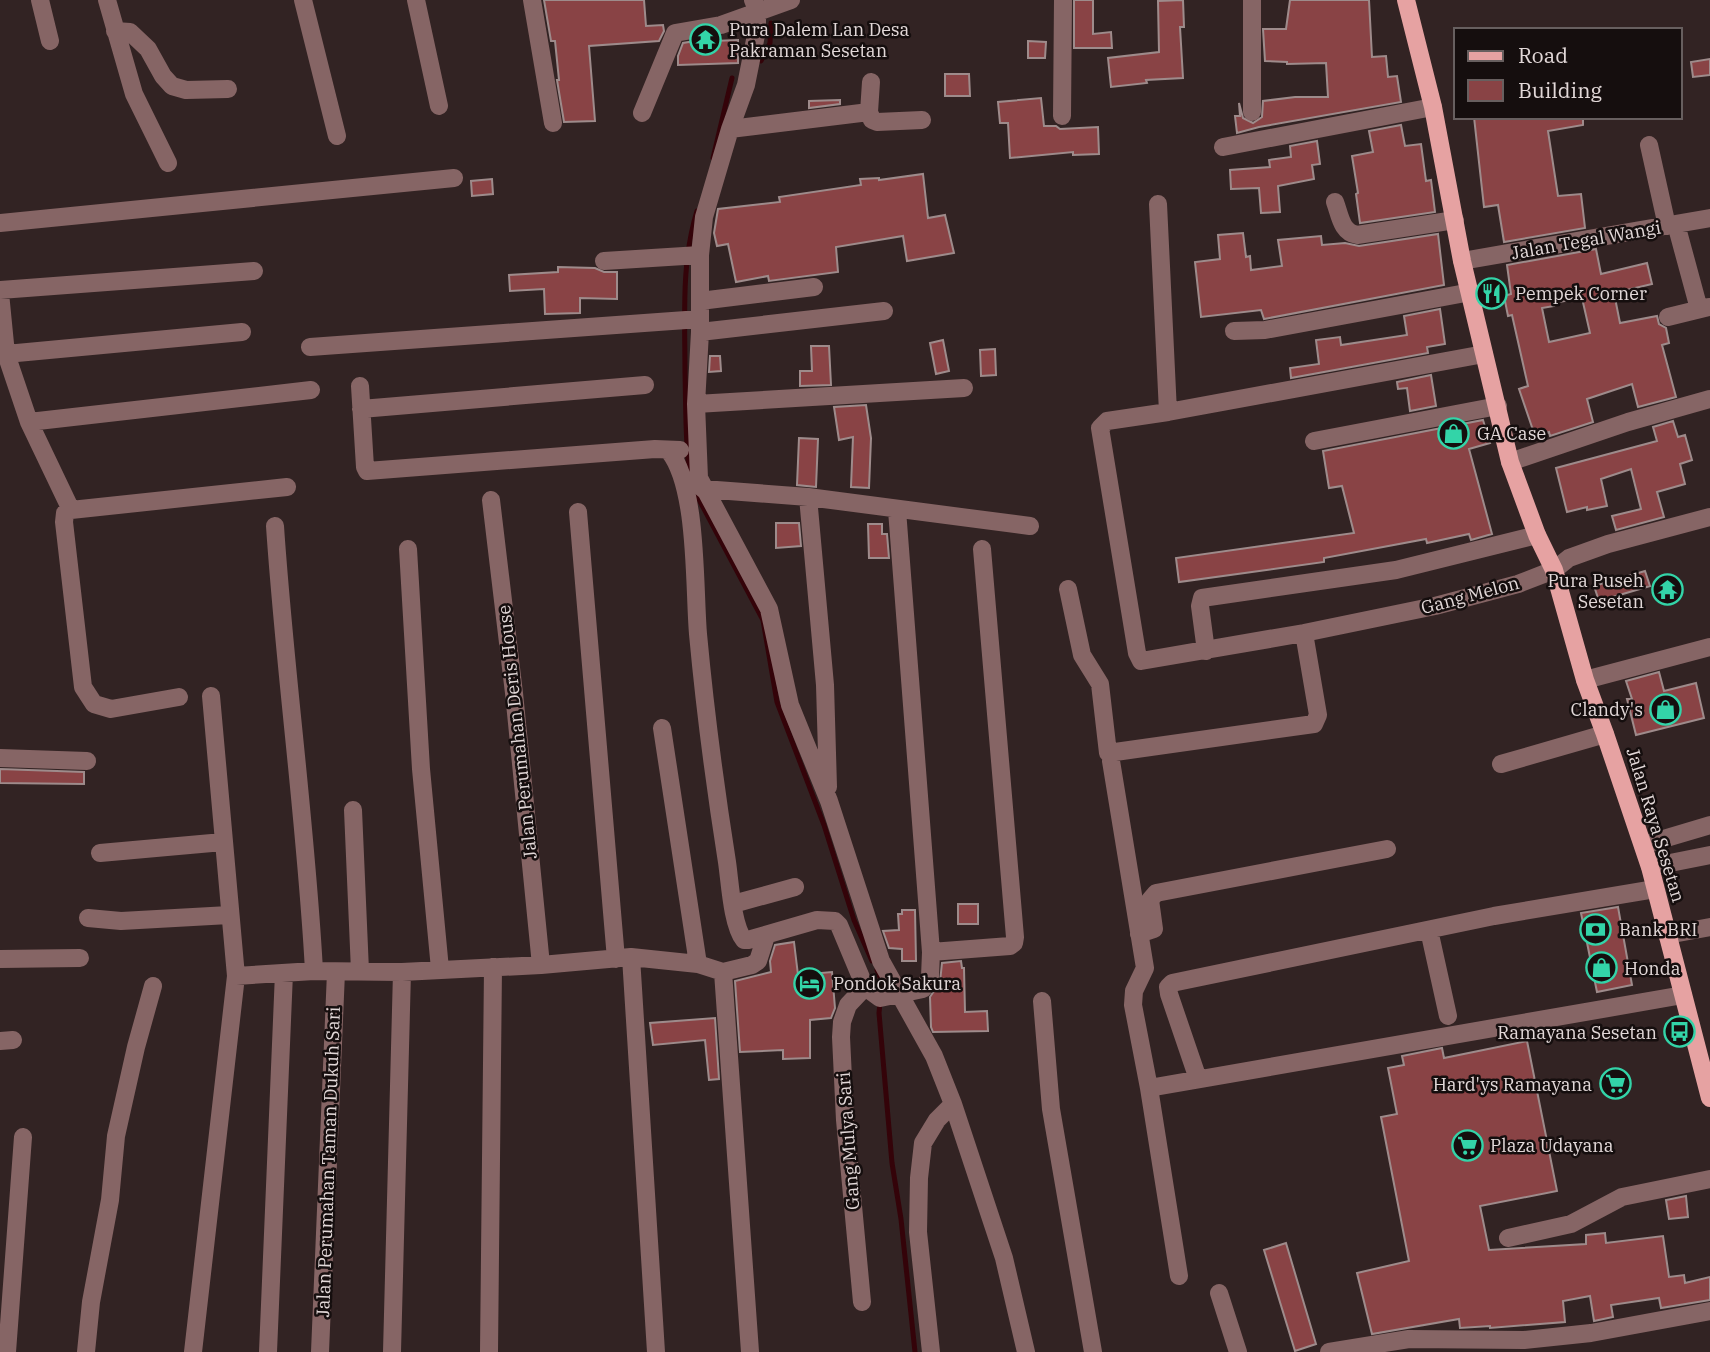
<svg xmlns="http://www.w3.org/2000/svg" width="1710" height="1352" viewBox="0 0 1710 1352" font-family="'IBM Plex Serif',serif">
	<rect width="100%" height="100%" fill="#322323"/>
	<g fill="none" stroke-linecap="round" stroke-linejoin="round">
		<!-- stream -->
		<path stroke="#340309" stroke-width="5" d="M761,61L770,43L771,23
			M713,158L732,78
			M690,479C685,444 686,408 685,372C685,317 681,263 697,211
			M695,492L763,620L777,702L824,825L854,920L872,961
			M877,970L882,982L879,1013L892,1163L901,1219L915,1352"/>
	</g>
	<!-- building -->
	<path fill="#894345" stroke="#9e8b8b" stroke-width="2" fill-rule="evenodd" d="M544,0H644L646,26L663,25L664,31L659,41L589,46L595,121L564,122L557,80H559L555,41H551Z
		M1074,0H1093V34L1111,32L1112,48H1074Z
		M1183,0L1184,27H1180L1183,78L1146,80L1147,83L1111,87L1108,58L1159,52L1158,1Z
		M1290,0H1369L1372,57L1386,56L1388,77L1397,76L1401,102L1259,127L1237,133L1235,116H1240L1239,103L1243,118L1253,123L1262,117L1263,101L1295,97H1328L1326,63L1287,64V62L1265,61L1263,29H1286Z
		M713,38V41L738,40V63L678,65V56L683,43Z
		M1028,41L1046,42L1045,58H1028Z
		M1710,59V75L1693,77L1691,62Z
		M945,74H969L970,96H945Z
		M1041,98L1044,126H1056L1060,129L1098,127L1099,154L1073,155V152L1010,158L1008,123H1000L998,102Z
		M840,100V104L809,108V101Z
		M1474,117H1583V125L1548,131L1558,196L1581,194L1585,228L1504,242L1498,205L1484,207Z
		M1401,125L1405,146L1421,144L1426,181L1431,180L1435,212L1360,223L1356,194L1358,193L1352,156L1373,152L1369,131Z
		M1317,141L1320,164L1312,165L1314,179L1278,186L1280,212L1261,213L1259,188L1231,189L1230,170L1270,167L1269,160L1291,157L1290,146Z
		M923,174L928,218L945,215L954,253L907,261L903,236L836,247L838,272L769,281L768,276L736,282L728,244L717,246L714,233L718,209L780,202L779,197L861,185L860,179L879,178V180Z
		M492,179L493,194L472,196L471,181Z
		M1243,233L1246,257L1250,256L1251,270L1282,266L1278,240L1321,236L1322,245L1345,243L1359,246L1438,234L1444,285L1264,319L1261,310L1201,317L1195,262L1220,259L1218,235Z
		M1596,249L1601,274L1647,263L1652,284L1614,293L1620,323L1657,316L1659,324L1666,328L1669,343L1662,345L1676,397L1638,407L1632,384L1587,399L1593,422L1550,436L1549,432L1535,436L1519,389L1528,386L1512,315L1508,316L1504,296L1511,294L1507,265ZM1582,298L1590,333L1549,342L1542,308L1554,306L1553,303Z
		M558,267L595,268L604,272H617V299L580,298V313L545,314L544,289L510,291L509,275L558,272Z
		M1440,309L1445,344L1427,347L1428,353L1291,378L1290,368L1319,364L1316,340L1340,337L1341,345L1407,335L1404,316Z
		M943,340L949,371L936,374L930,343Z
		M811,346H829L831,385L800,386V371H812Z
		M995,349L996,375L981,376L980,350Z
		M710,356H720L721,371L709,372Z
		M1431,375L1436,406L1410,411L1407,388L1398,389L1397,382Z
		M866,405L871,438L869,488L851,487L853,437L839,440L834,407Z
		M1483,420L1490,443L1469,449L1492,534L1471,540L1469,534L1427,543L1426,539L1324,558V562L1179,582L1176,558L1354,533L1342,486L1329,488L1323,451Z
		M1673,421L1678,437L1685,435L1692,460L1680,464L1685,484L1657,492L1664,517L1616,530L1612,516L1641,509L1631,469L1601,479L1607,506L1587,510V507L1567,512L1556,468L1657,441L1653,427Z
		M799,438L818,439L816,487L797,485Z
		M776,523H799L801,546L776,548Z
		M868,524H882V534H887L889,558H869Z
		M1645,571L1650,586L1599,601L1594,586Z
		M1659,672L1664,691L1696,683L1704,718L1636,735L1627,699H1632L1626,681Z
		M0,769L84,772V784L0,783Z
		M958,904H978V924H958Z
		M1618,907L1632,985L1597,992L1581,913Z
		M902,910H915L916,961H902V949L889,948L883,931L899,930L898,914H902Z
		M794,942L798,975L832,972L835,1008L831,1018L810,1020V1058L783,1059V1050L740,1052L735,981L771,972L770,961L775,945Z
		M961,961L962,968H964L965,1012L987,1011L988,1031L933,1032L931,1027L930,997L940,982L942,963Z
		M715,1018L719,1079L709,1080L705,1040L653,1045L650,1023Z
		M1527,1041L1557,1191L1480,1206L1489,1250L1586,1244V1235L1605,1233L1606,1243L1663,1236L1669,1277L1684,1275L1685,1283L1710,1277V1300L1661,1308L1659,1298L1611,1305L1613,1317L1594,1321L1590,1296L1563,1301L1565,1322L1490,1328V1326L1460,1328L1459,1319L1372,1334L1357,1273L1409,1261L1381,1117L1397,1114L1388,1068L1404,1065L1402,1056L1442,1048L1444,1058Z
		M1686,1196L1688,1217L1669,1219L1666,1200Z
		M1286,1243L1316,1344L1295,1351L1264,1250Z"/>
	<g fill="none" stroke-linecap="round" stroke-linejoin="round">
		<!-- minor -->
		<path stroke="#866565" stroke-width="18" d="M40,0L50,41
			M107,0L134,94L168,163
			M303,0L337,136
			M416,0L439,106
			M532,0L553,123
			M753,0L757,10V30L746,85L730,129L704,217L700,255V332L696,404L699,478L769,609L790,705L829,801L881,961L934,1056L953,1104L1004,1258L1026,1352
			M1252,0V112
			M115,31L130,32L148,49L163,76L172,86L186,90L228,89
			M871,82L869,112L872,120L877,122L922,120
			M642,113L675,33L721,25L791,0
			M1062,116L1063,0
			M730,129L869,112
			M1649,145L1667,226
			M1223,147L1433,107
			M1335,202C1340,215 1341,232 1357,235L1455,220
			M1158,204L1168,412L1107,421L1100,428L1137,653L1141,661L1304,633L1435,606L1518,584L1554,570L1569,558L1608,544L1710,517
			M0,223L454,178
			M1676,224L1699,309
			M604,261L700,255
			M1462,261L1710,218
			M0,290L254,271
			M0,293L6,354L29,422L71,510
			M700,301L814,287
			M1668,317L1709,307
			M1234,331L1265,330L1471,292
			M700,332L884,311
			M310,347L700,319
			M6,354L242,332
			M360,386L365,467L367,471L655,449L680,450
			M696,404L964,388
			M361,409L645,385
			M1168,412L1484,354
			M29,422L311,390
			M1314,441L1498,406
			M669,451C698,487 694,587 698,634C705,710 715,786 727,862C730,882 732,925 744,940H748L817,920L835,921L839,925L865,987L880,998L923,989L930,977L931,952L897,510
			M1510,462L1628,422L1710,399
			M703,489L808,497L1030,526
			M808,497L825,685L828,787
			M491,500L514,693L541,965
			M578,512L616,959
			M275,526C285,675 306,822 314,971
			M408,549L421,769L440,969
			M1068,589L1082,655L1100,684L1108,753L1314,724L1318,715L1304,633
			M1206,651L1200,606L1202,598L1396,570L1537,535
			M1585,680L1710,647
			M179,697L111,709L94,704L83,687L64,522L65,513L71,510L287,487
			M662,728L698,964
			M0,758L87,761
			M1111,761L1145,968L1134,991L1133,1005L1149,1088L1179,1276
			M1501,764L1605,734
			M353,810L360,971
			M1643,845L1710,825
			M100,853L223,842
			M1650,867L1710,855
			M733,904L795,887
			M88,918L121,921L229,915
			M1429,930L1448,1016
			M1139,934L1154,929L1150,900L1156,893L1387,849
			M1667,935L1710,927
			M931,952L1010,946L1014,943L1015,937L982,549
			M631,957L656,1352
			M0,959L80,958
			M723,972L750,1352
			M236,976L314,971L402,972L541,965L631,957L698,964L723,972L752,965L758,961L766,936
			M1042,1001L1051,1109L1093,1352
			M0,1041L13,1040
			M1198,1079L1169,994L1168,987L1172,983L1494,916L1655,889
			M1149,1088L1683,995
			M1508,1238L1571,1224L1622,1197L1710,1179
			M1219,1293L1238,1352
			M862,1302L845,1120L841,1037L842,1022L848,1005L865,987
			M7,1352L23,1137
			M86,1352L91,1302L110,1200L116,1136L136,1047L153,986
			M193,1352L236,976L211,696
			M268,1352L284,973
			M320,1352L336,972
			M392,1352L402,972
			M489,1352L493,967
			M931,1352L918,1232L919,1178L923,1143L937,1120L953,1104
			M1329,1352L1409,1339L1524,1340L1591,1333L1710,1311"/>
		<!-- major -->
		<path stroke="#e6a2a2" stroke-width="18" d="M1406,0L1433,107L1462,261L1510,462L1537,535L1554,570L1585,680L1605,734L1650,867L1710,1098"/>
	</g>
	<!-- icons -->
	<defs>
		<symbol id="temple-ring" viewBox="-11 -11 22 22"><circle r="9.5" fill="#150e0e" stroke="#33d4a8" stroke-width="1.5"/><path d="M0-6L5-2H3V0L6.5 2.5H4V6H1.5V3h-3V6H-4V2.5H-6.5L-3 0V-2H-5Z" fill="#33d4a8"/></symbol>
		<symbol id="restaurant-ring" viewBox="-11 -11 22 22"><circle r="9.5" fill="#150e0e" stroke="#33d4a8" stroke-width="1.5"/><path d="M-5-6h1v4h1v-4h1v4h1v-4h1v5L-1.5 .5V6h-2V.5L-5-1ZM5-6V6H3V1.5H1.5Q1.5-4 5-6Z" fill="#33d4a8"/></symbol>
		<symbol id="shop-ring" viewBox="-11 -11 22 22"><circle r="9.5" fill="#150e0e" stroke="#33d4a8" stroke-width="1.5"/><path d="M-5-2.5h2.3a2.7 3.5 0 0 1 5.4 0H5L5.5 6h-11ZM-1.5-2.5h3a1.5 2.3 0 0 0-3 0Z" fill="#33d4a8"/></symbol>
		<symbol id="bank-ring" viewBox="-11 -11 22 22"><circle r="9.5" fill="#150e0e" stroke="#33d4a8" stroke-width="1.5"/><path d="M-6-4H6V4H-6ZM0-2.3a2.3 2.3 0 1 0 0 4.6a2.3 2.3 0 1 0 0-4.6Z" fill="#33d4a8"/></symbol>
		<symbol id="hotel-ring" viewBox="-11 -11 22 22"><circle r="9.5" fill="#150e0e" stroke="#33d4a8" stroke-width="1.5"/><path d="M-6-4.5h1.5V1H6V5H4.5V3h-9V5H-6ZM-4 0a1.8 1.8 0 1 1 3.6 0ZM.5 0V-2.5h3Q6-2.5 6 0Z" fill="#33d4a8"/></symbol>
		<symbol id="bus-ring" viewBox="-11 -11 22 22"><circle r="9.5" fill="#150e0e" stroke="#33d4a8" stroke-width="1.5"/><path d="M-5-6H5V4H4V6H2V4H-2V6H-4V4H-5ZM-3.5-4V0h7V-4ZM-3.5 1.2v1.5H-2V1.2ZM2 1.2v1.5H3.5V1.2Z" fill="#33d4a8"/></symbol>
		<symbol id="supermarket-ring" viewBox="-11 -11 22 22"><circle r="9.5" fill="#150e0e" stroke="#33d4a8" stroke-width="1.5"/><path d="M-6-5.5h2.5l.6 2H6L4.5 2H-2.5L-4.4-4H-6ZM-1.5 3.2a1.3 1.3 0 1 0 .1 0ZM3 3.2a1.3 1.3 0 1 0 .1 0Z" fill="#33d4a8"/></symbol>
	</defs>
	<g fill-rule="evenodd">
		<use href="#temple-ring" x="688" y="22" width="35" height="35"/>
		<use href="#restaurant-ring" x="1474" y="276" width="35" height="35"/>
		<use href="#shop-ring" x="1436" y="416" width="35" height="35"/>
		<use href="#temple-ring" x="1650" y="572" width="35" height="35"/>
		<use href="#shop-ring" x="1648" y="692" width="35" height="35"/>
		<use href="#bank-ring" x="1578" y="912" width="35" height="35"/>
		<use href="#shop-ring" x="1584" y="950" width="35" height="35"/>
		<use href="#hotel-ring" x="792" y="966" width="35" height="35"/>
		<use href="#bus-ring" x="1662" y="1014" width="35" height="35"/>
		<use href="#supermarket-ring" x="1598" y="1066" width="35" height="35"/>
		<use href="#supermarket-ring" x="1450" y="1128" width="35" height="35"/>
	</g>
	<g text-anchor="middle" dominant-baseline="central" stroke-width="5" stroke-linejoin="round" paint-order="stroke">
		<!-- poi labels -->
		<g font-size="18" fill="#e2d8d8" stroke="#150e0e" text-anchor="start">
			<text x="729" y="29">Pura Dalem Lan Desa<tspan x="729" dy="21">Pakraman Sesetan</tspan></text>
			<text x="1515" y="293">Pempek Corner</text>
			<text x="1477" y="433">GA Case</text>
			<text x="1644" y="580" text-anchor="end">Pura Puseh<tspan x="1644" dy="21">Sesetan</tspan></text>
			<text x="1643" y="709" text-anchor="end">Clandy's</text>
			<text x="1619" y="929">Bank BRI</text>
			<text x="1624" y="968">Honda</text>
			<text x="833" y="983">Pondok Sakura</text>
			<text x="1657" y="1032" text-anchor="end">Ramayana Sesetan</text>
			<text x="1592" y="1084" text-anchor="end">Hard'ys Ramayana</text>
			<text x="1490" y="1145">Plaza Udayana</text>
		</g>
		<!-- street labels -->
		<g font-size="18" fill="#e2d8d8" stroke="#150e0e">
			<text transform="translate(1586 240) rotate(-10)">Jalan Tegal Wangi</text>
			<text transform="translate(1470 595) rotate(-15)">Gang Melon</text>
			<text transform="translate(517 732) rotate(-96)">Jalan Perumahan Deris House</text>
			<text transform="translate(1656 825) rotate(73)">Jalan Raya Sesetan</text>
			<text transform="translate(848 1141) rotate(-94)">Gang Mulya Sari</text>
			<text transform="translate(328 1162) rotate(-88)">Jalan Perumahan Taman Dukuh Sari</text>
		</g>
	</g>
	<!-- legend -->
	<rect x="1454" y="28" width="228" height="91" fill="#150e0e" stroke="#675f5f" stroke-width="2"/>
	<rect x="1468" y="51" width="35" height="10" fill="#e6a2a2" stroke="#675f5f" stroke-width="2"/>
	<text x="1518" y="63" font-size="21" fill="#e2d8d8">Road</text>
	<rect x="1468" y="80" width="35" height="21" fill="#894345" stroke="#675f5f" stroke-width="2"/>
	<text x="1518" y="98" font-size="21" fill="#e2d8d8">Building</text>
</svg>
